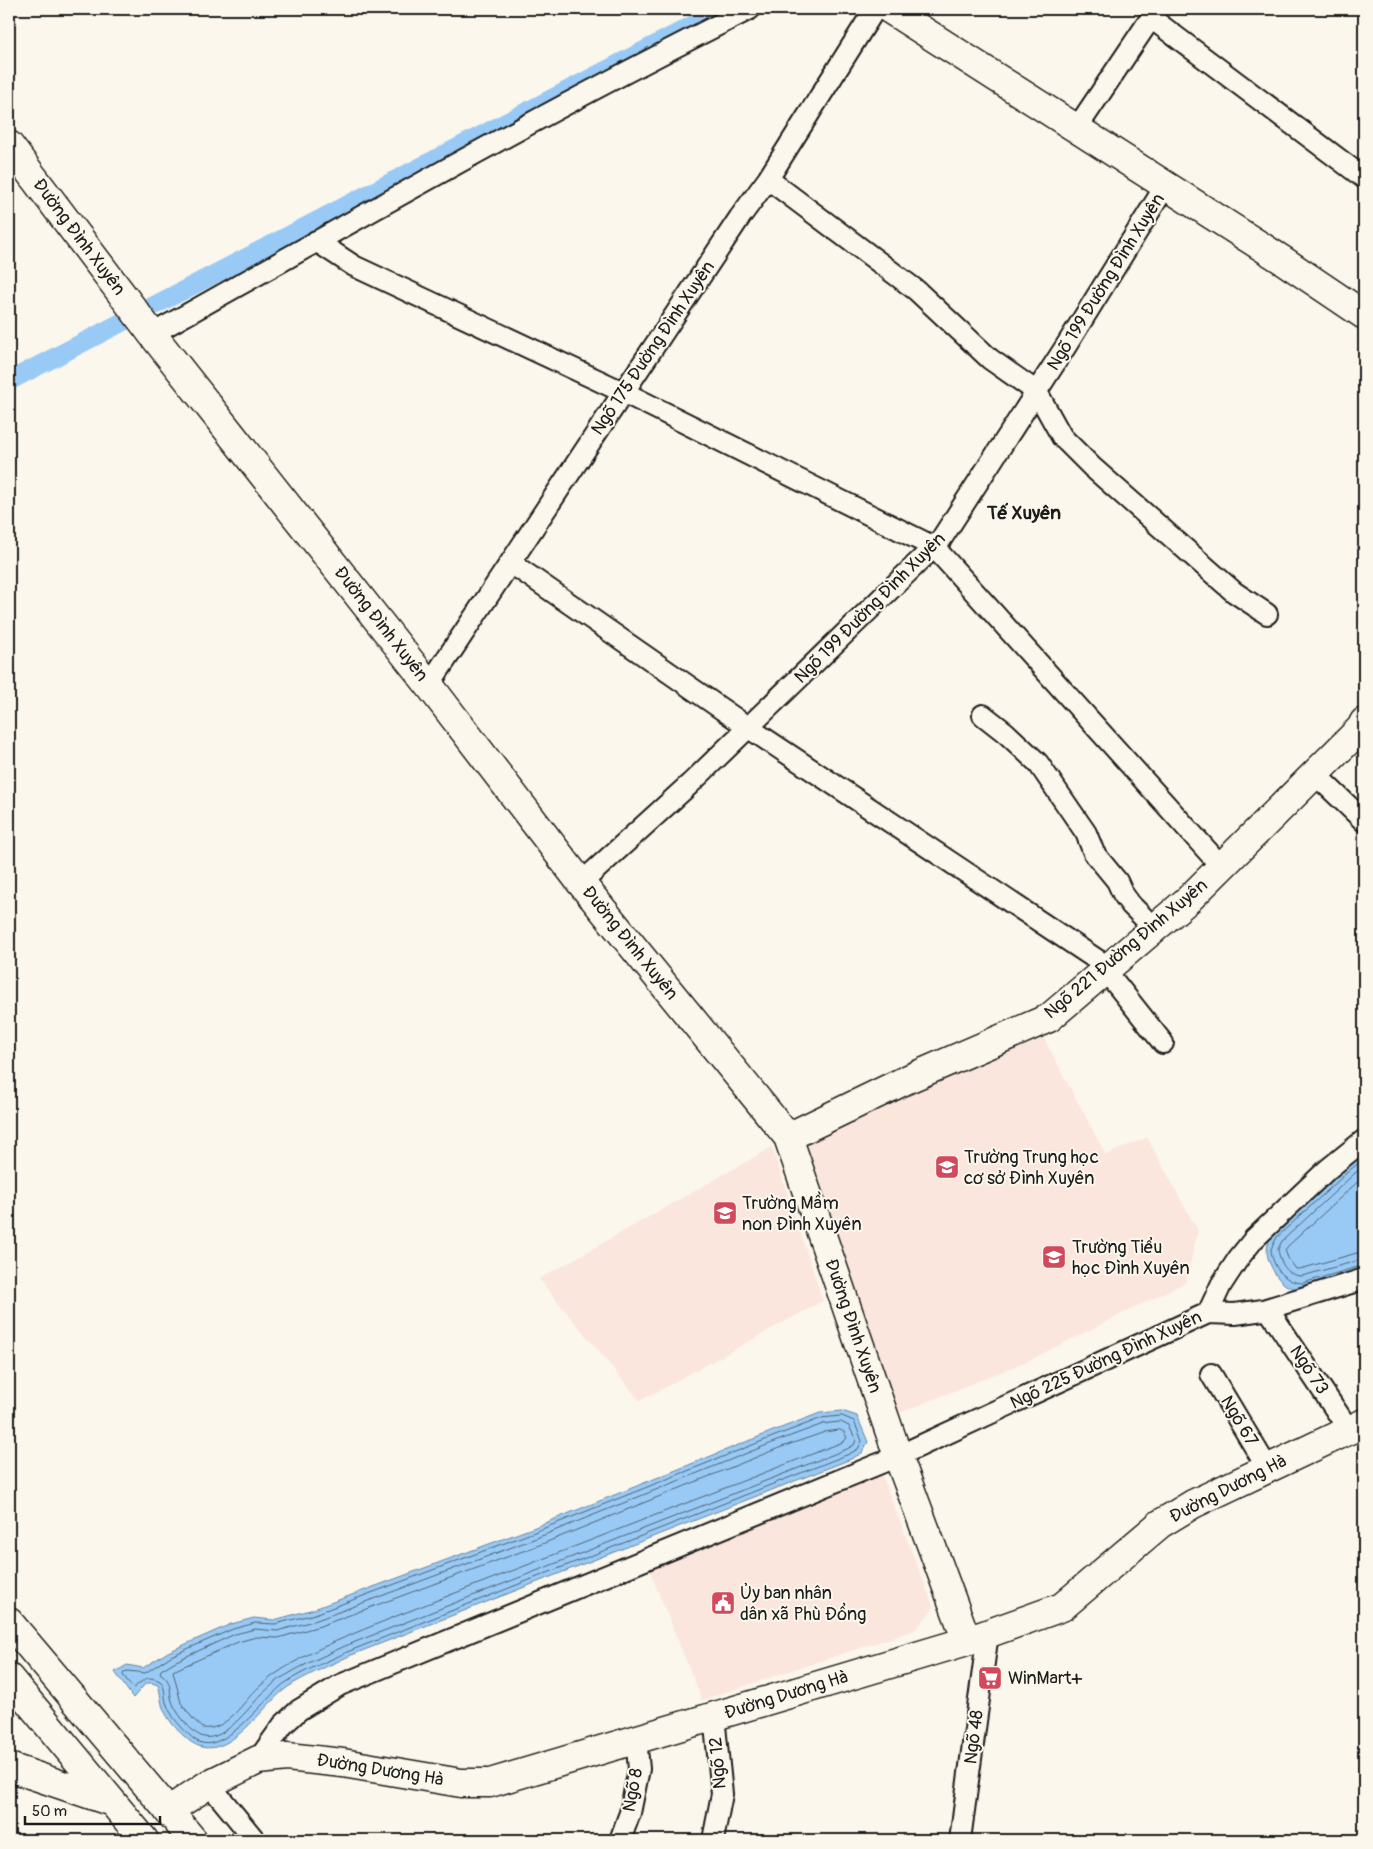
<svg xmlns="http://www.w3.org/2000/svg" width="1373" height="1849" viewBox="0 0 1373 1849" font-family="Pangolin,sans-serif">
	<rect width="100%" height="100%" fill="#fbf7ec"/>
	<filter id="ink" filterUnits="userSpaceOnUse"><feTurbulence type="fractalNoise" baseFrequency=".02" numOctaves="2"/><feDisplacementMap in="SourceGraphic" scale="10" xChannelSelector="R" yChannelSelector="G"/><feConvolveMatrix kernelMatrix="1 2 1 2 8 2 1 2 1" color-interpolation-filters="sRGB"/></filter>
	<g filter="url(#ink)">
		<!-- built -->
		<path fill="#fbe6dd" d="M1041,1033L1106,1155L1147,1137L1198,1231L1186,1282L1030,1360L897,1414L804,1142Z
			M772,1147L823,1301L640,1401L539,1279Z
			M882,1475L934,1608L915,1630L702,1700L648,1567Z"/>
		<!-- water -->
		<path fill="#99caf5" stroke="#67849e" d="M1364,1153V1270C1348,1274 1307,1291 1292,1288C1282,1285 1275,1275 1271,1266C1265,1254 1266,1244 1273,1233L1348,1165Z
			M842,1411L857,1416L868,1442L862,1453L851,1459L349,1656C329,1666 306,1675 288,1687C260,1706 223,1774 185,1737C177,1730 168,1720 164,1710C160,1702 161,1693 158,1685L152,1683H146L133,1698L115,1672L127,1665L143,1668L168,1652L231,1624L254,1618L274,1620L314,1609L535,1527L773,1431L820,1413Z"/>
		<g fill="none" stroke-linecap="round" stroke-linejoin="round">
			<!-- shore -->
			<path stroke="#4e6273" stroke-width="1" d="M1364,1159L1351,1169L1277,1237L1271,1249C1272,1267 1285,1283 1303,1283L1364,1265
				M1364,1167L1355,1173L1282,1241L1278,1249C1280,1263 1287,1276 1302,1276L1364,1259
				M1364,1176L1288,1246L1285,1250L1288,1258L1296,1269H1300L1364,1251
				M842,1416L854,1421L862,1441L858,1449L849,1454L347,1652C327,1662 304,1670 285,1683C265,1697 221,1761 194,1739C183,1730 170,1716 166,1702C164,1695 166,1688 160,1681C145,1674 144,1681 133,1688L123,1675L124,1672L128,1671L145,1673L171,1656L233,1629L255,1623L275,1624L315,1614L537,1531L775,1436L822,1418Z
				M841,1422L849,1426L856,1440L854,1445L847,1449L345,1646C324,1656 302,1665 283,1677C276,1681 269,1688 262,1694C250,1706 220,1748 199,1735C190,1730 179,1716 174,1706C167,1693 175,1683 160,1673L161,1670L174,1662L235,1634L255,1629L277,1631L317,1620L539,1537L777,1441L823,1424Z
				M840,1430L844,1432L847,1438L843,1442L399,1615C354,1634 296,1654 259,1687C244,1700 227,1732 203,1728L193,1719L181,1703L173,1671L238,1642L256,1637L278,1638L320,1626L542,1544L779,1448L825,1432Z"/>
			<!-- canal -->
			<path stroke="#99caf5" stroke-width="19" d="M9,381L724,9"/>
			<defs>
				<path id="street" d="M1151,18L1364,178
					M1077,128L1157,9
					M768,179L916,290L990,359L1037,392L1062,437L1092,467L1234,592L1267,614
					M316,241L354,266L623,392L934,547L1221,866
					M152,334C350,223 547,110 750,9
					M511,563L749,728L1108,967
					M429,685L740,217L768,179L875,9
					M983,715L1006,733L1038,763L1086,833L1094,853L1117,881L1123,894L1131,905L1154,928
					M1315,774L1364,821
					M581,883L691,783L940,541L1066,346L1166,185
					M1105,970L1163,1043
					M1268,1309L1349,1430
					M1208,1313L1235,1314L1263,1310L1364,1279
					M1211,1374L1268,1469
					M258,1760L283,1725L299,1710L340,1685L898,1456L1208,1313L1221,1285L1238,1259L1254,1239L1328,1169L1364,1140
					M209,1784L255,1840
					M620,1840L630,1813L639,1769L636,1739
					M713,1840L722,1794L714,1716
					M960,1840L988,1633"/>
				<path id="secondary" d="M889,9L1284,261L1364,315
					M9,145L152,334L429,685L581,883L788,1137L898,1456L967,1641
					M788,1137L908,1079L1049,1018L1189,899L1361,728L1364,722
					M9,1622L193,1840
					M9,1678L144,1840
					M9,1767L112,1802
					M168,1811L209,1784L258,1760L287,1757L343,1763L461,1783H490L967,1641L1062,1607L1160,1524L1193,1504L1364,1423"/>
			</defs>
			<!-- street casing -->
			<use href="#street" stroke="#1c1c1c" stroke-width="24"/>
			<!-- secondary casing -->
			<use href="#secondary" stroke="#1c1c1c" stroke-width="31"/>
			<!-- street -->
			<use href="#street" stroke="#fbf7ec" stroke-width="20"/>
			<!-- secondary -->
			<use href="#secondary" stroke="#fbf7ec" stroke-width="28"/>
		</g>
	</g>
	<!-- icons -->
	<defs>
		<symbol id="school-square" viewBox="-11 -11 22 22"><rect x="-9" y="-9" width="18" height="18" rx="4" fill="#d1495b" stroke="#fbf7ec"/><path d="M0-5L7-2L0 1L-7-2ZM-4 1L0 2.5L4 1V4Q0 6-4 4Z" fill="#fff"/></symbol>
		<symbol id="civic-square" viewBox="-11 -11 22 22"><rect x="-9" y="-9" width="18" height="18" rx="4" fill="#d1495b" stroke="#fbf7ec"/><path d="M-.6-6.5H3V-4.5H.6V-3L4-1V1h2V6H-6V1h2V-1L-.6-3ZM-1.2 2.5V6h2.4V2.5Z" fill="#fff"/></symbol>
		<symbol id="supermarket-square" viewBox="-11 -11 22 22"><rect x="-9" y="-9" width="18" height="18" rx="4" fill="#d1495b" stroke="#fbf7ec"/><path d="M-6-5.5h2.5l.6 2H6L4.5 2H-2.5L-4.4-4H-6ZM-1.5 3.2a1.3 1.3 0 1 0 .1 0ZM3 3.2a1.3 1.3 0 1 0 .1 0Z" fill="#fff"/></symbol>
	</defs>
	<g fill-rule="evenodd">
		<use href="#school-square" x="933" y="1153" width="28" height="28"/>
		<use href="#school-square" x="711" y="1199" width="28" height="28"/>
		<use href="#school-square" x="1040" y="1243" width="28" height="28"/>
		<use href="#civic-square" x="709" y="1589" width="28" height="28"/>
		<use href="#supermarket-square" x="976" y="1664" width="28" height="28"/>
	</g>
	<g text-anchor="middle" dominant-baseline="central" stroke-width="4" stroke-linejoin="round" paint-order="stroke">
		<!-- street labels -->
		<g font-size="18" fill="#1c1c1c" stroke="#fbf7ec">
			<text transform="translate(79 237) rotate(53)">Đường Đình Xuyên</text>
			<text transform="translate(1106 282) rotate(-58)">Ngõ 199 Đường Đình Xuyên</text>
			<text transform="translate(653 348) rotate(-56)">Ngõ 175 Đường Đình Xuyên</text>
			<text transform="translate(870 608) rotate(-45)">Ngõ 199 Đường Đình Xuyên</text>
			<text transform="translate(381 624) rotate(52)">Đường Đình Xuyên</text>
			<text transform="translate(630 943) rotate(51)">Đường Đình Xuyên</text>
			<text transform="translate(1126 949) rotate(-40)">Ngõ 221 Đường Đình Xuyên</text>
			<text transform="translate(853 1326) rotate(71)">Đường Đình Xuyên</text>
			<text transform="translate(1106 1360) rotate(-25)">Ngõ 225 Đường Đình Xuyên</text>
			<text transform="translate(1309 1370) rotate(56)">Ngõ 73</text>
			<text transform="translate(1239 1421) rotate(59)">Ngõ 67</text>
			<text transform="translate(1228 1489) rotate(-27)">Đường Dương Hà</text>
			<text transform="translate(786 1695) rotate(-17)">Đường Dương Hà</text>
			<text transform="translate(974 1737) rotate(-83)">Ngõ 48</text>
			<text transform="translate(718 1763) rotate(-95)">Ngõ 12</text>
			<text transform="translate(380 1770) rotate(9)">Đường Dương Hà</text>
			<text transform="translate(633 1790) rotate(-80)">Ngõ 8</text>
		</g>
		<!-- poi labels -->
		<g font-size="18" fill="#1c1c1c" stroke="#fbf7ec" text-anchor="start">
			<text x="964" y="1157">Trường Trung học<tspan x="964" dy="21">cơ sở Đình Xuyên</tspan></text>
			<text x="742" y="1203">Trường Mầm<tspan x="742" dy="21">non Đình Xuyên</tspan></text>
			<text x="1072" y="1247">Trường Tiểu<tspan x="1072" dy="21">học Đình Xuyên</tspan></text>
			<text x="740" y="1593">Ủy ban nhân<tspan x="740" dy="21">dân xã Phù Đổng</tspan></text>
			<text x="1008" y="1678">WinMart+</text>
		</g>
		<!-- neighbourhood labels -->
		<g font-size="19" font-weight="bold" fill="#1c1c1c" stroke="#fbf7ec">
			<text x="1024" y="513">Tế Xuyên</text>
		</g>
	</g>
	<!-- margin -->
	<rect width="1373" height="1849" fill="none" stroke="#fbf7ec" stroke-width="30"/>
	<rect x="15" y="15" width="1343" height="1819" fill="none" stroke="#1c1c1c" stroke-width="2" filter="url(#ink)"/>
	<!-- scale -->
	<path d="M25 1816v8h135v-8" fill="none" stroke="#1c1c1c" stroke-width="2.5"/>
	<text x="32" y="1816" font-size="15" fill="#1c1c1c" stroke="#fbf7ec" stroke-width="4" paint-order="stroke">50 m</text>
</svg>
